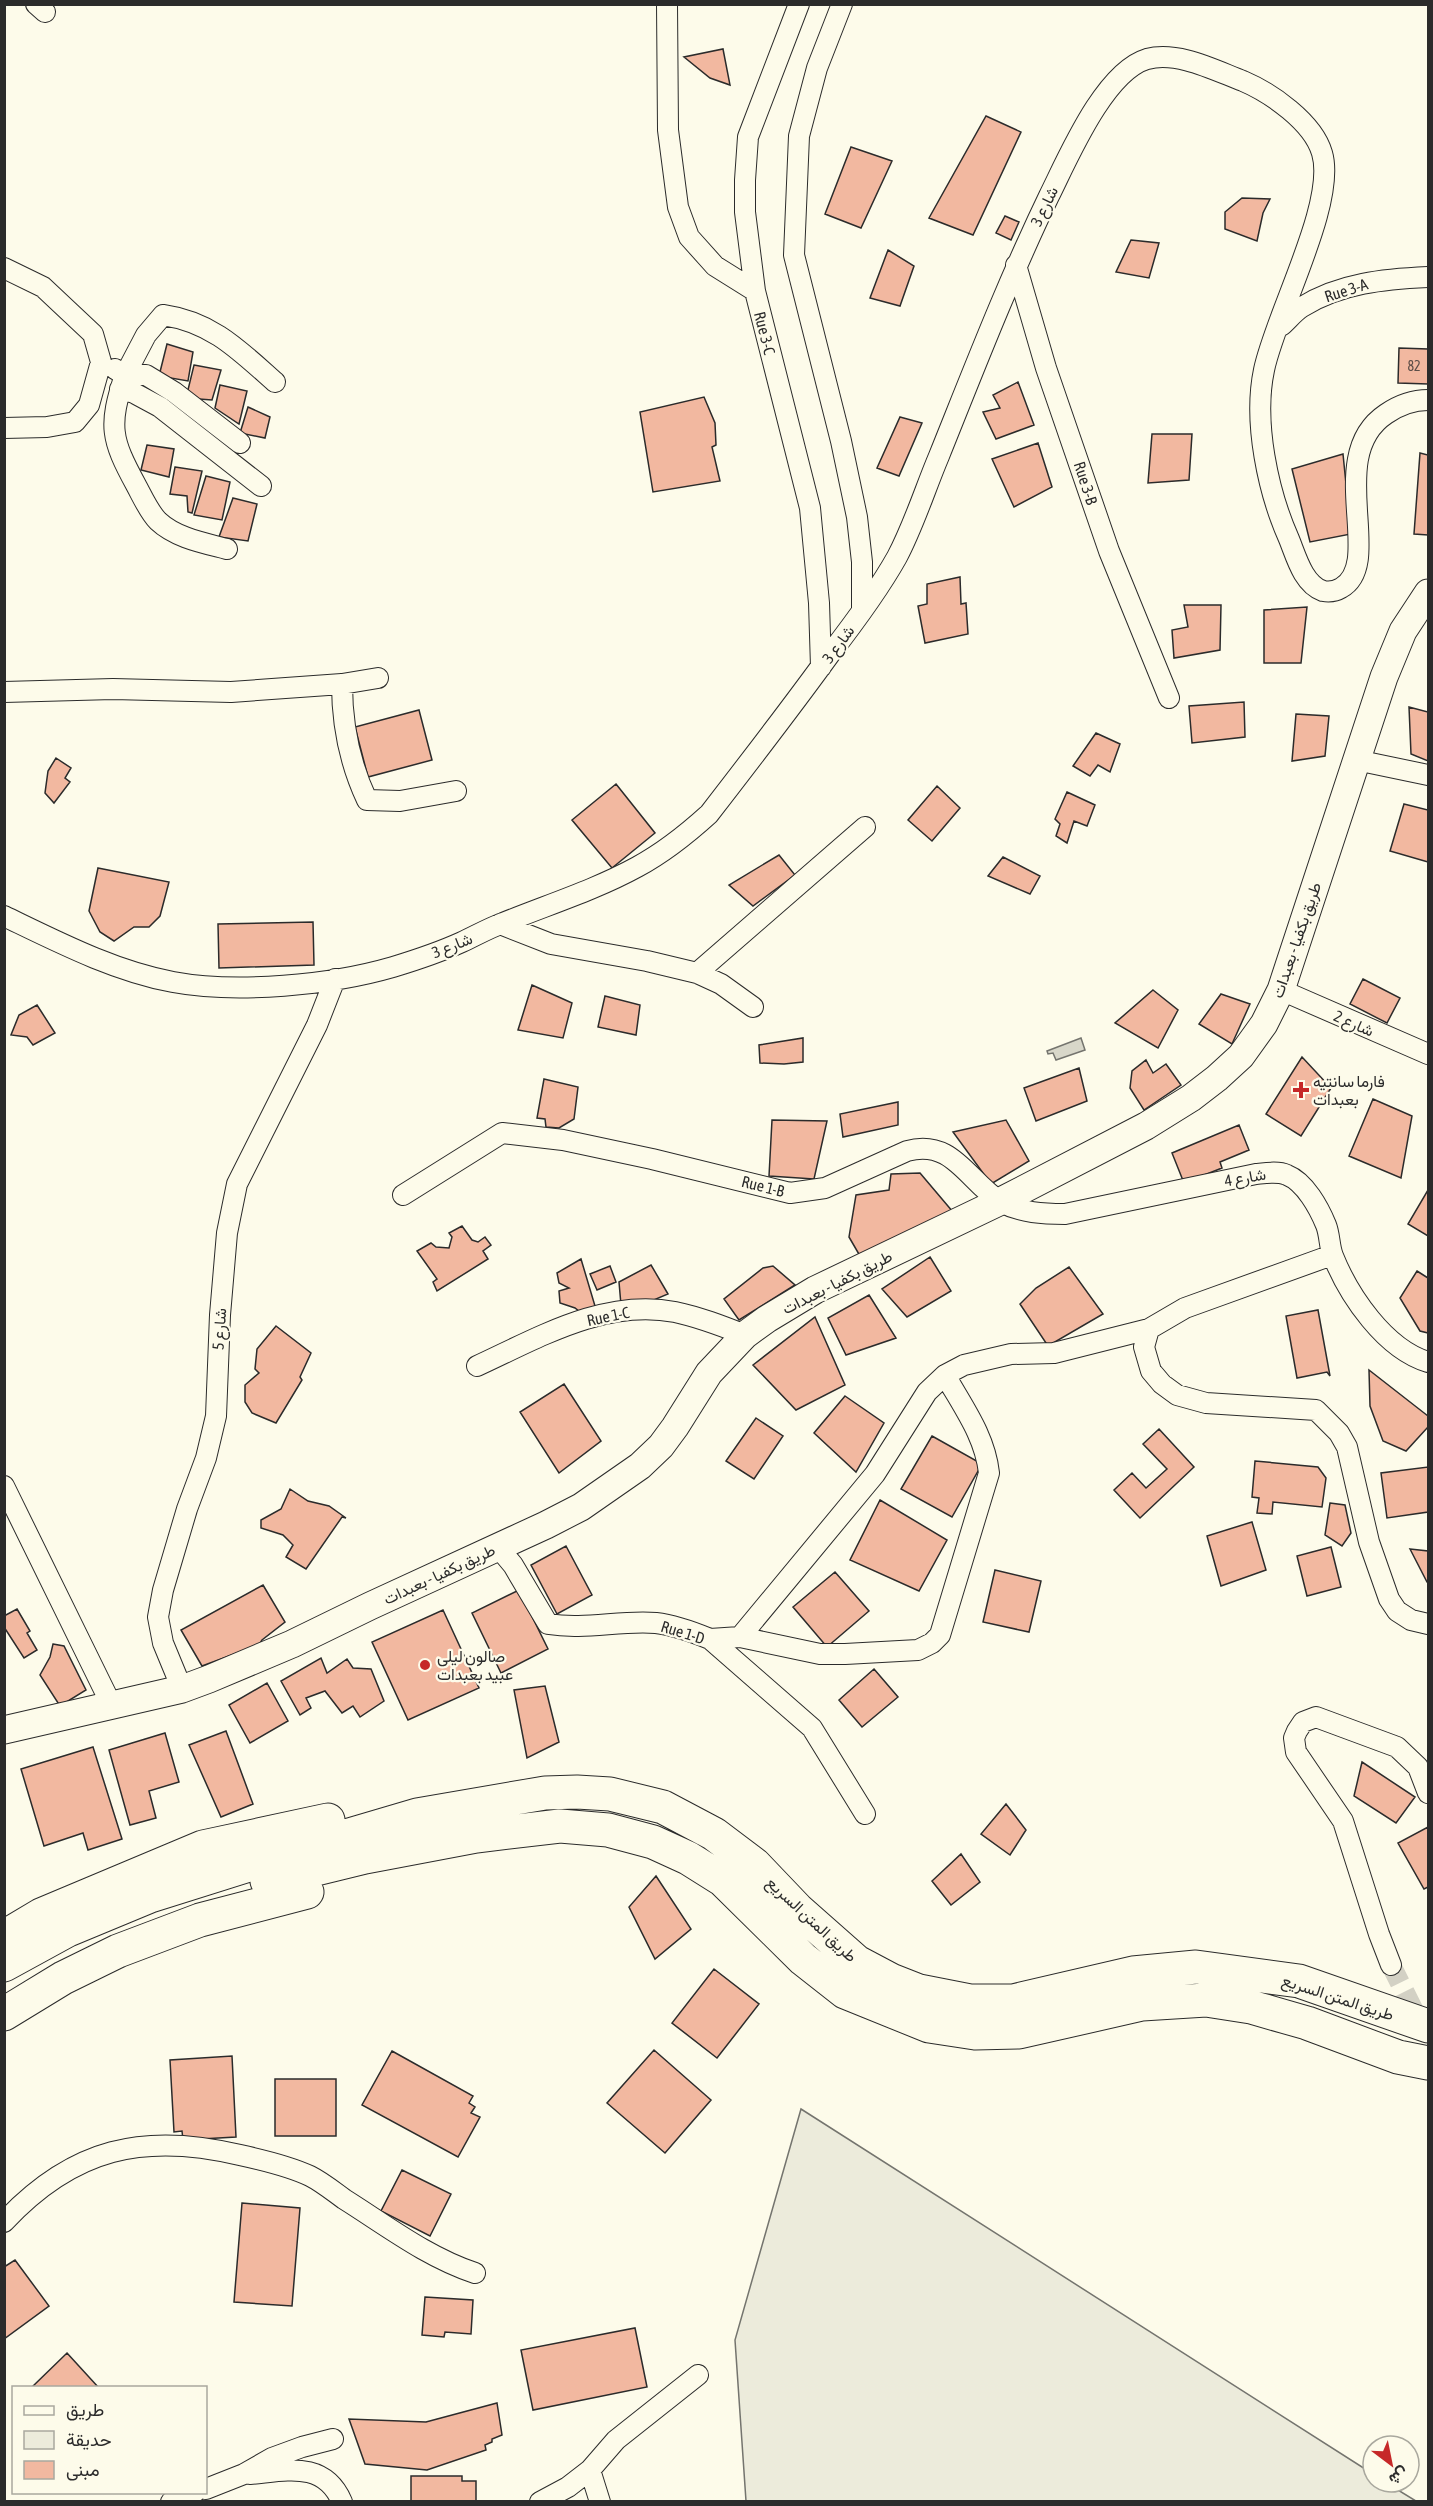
<svg xmlns="http://www.w3.org/2000/svg" width="1433" height="2506" viewBox="0 0 1433 2506" font-family="'Asap Condensed',Vazirmatn,sans-serif">
	<rect width="100%" height="100%" fill="#fdfbea"/>
	<!-- green -->
	<path fill="#ecebdb" stroke="#74746e" stroke-width="1.5" d="M801,2109L1373,2474V2482H1385L1416,2501H746L735,2340Z"/>
	<!-- water -->
	<path fill="#d8d7c9" stroke="#74746e" stroke-width="1.5" d="M1081,1038L1085,1050L1056,1060L1053,1053L1048,1054L1047,1051Z"/>
	<!-- building -->
	<path fill="#f2b8a0" stroke="#2b2b2b" stroke-width="1.5" d="M723,49L730,85L710,78L684,57Z
		M986,116L1021,132L973,235L929,218Z
		M851,147L892,161L861,228L825,214Z
		M1242,198L1270,199L1263,213L1257,241L1225,229V212Z
		M1005,216L1019,222L1011,240L996,233Z
		M1131,240L1159,243L1149,278L1116,272Z
		M888,250L914,266L900,306L870,298Z
		M167,344L193,352L188,381L159,376Z
		M1399,348L1428,349V384L1398,383Z
		M194,365L221,370L212,400L186,398Z
		M1018,382L1034,425L996,439L983,412L1000,408L993,395Z
		M220,385L247,391L239,424L215,408Z
		M704,397L715,423L716,445L712,447L720,481L653,492L640,412Z
		M248,407L270,417L265,438L240,433Z
		M900,417L922,423L899,476L877,468Z
		M1152,434H1192L1189,480L1148,483Z
		M1038,443L1052,487L1014,507L992,459Z
		M147,445L174,449L169,477L141,470Z
		M1420,453L1428,455V535L1414,534Z
		M1343,454L1351,534L1310,542L1292,469Z
		M175,467L202,471L192,513L188,512L187,496L170,494Z
		M206,476L230,482L222,520L194,515Z
		M233,498L257,504L248,541L219,537Z
		M960,577L961,604L966,603L968,634L925,643L918,606L927,604V584Z
		M1184,605H1221L1220,650L1174,658L1172,630L1188,627Z
		M1307,607L1301,663H1264V610Z
		M1244,702L1245,737L1192,743L1189,706Z
		M1409,707L1428,712V761L1411,754Z
		M419,710L432,760L368,777L355,727Z
		M1296,714L1329,716L1325,756L1292,761Z
		M1096,733L1120,744L1110,772L1098,765L1090,776L1073,766Z
		M56,758L71,768L65,778L70,782L54,803L45,793L48,771Z
		M616,784L655,833L612,868L572,820Z
		M937,786L960,808L932,841L908,820Z
		M1067,792L1095,805L1087,826L1074,821L1067,843L1056,836L1060,824L1055,819Z
		M1404,804L1428,810V862L1390,851Z
		M779,855L795,875L753,906L729,885Z
		M1003,857L1040,876L1030,894L988,876Z
		M98,868L169,882L160,916L149,927H134L114,941L100,932L89,911Z
		M313,922L314,965L219,968L218,924Z
		M1363,979L1400,998L1387,1023L1350,1004Z
		M532,985L572,1003L563,1038L518,1030Z
		M1153,990L1178,1010L1158,1048L1115,1023Z
		M1221,994L1250,1004L1232,1044L1199,1024Z
		M605,996L640,1005L636,1035L598,1027Z
		M37,1005L55,1033L33,1045L27,1037L11,1035L19,1015Z
		M803,1038V1062L784,1064L760,1063L759,1045Z
		M1302,1057L1331,1088L1301,1136L1266,1114Z
		M1146,1060L1153,1073L1166,1064L1181,1085L1144,1110L1130,1088L1132,1071Z
		M1079,1068L1087,1101L1036,1121L1024,1088Z
		M544,1079L578,1087L574,1119L559,1128L546,1127L545,1119L537,1118Z
		M1373,1099L1412,1116L1401,1178L1349,1156Z
		M898,1102V1125L843,1137L840,1114Z
		M772,1120L827,1121L814,1179L769,1176Z
		M1006,1120L1029,1161L991,1184L953,1132Z
		M1239,1125L1249,1150L1220,1162L1222,1168L1184,1183L1172,1153Z
		M920,1173L953,1212L860,1256L849,1237L856,1195L889,1190L891,1174Z
		M1428,1190V1236L1408,1224Z
		M462,1226L472,1240L478,1242L485,1237L491,1245L483,1251L488,1259L437,1291L433,1282L437,1279L417,1251L431,1243L436,1247L449,1248L452,1237L449,1233Z
		M930,1257L951,1291L907,1317L882,1289Z
		M581,1259L595,1306L585,1316L575,1308L560,1303L559,1291L569,1288L559,1283L557,1273Z
		M651,1265L668,1294L642,1305H621L619,1282Z
		M610,1266L616,1282L597,1290L590,1274Z
		M773,1266L795,1285L739,1320L724,1299L763,1268Z
		M1069,1267L1103,1314L1048,1346L1020,1304L1036,1288Z
		M1417,1271L1428,1278V1333L1420,1331L1400,1298Z
		M869,1295L896,1338L846,1355L828,1318Z
		M1318,1310L1330,1376L1327,1372L1297,1378L1286,1316Z
		M815,1317L845,1385L796,1410L753,1365Z
		M276,1326L311,1353L300,1377L302,1380L276,1423L252,1413L245,1402V1385L259,1373L255,1369L257,1349Z
		M1369,1370L1428,1416V1427L1406,1451L1383,1441L1370,1406Z
		M564,1384L601,1441L559,1473L520,1412Z
		M845,1396L884,1423L856,1472L814,1433Z
		M756,1418L783,1436L754,1479L726,1461Z
		M1159,1429L1194,1467L1140,1518L1114,1490L1132,1473L1146,1488L1167,1469L1143,1444Z
		M932,1436L982,1464L952,1517L901,1489Z
		M1255,1461L1318,1467L1326,1478L1322,1507L1273,1502L1272,1514L1257,1513L1259,1498L1252,1497Z
		M1428,1467V1512L1387,1518L1381,1473Z
		M290,1489L308,1501L329,1506L346,1518L342,1517L306,1569L286,1557L293,1545L283,1535L261,1528V1520L281,1509Z
		M880,1500L947,1540L919,1591L850,1560Z
		M1330,1503L1345,1505L1351,1533L1342,1546L1325,1535Z
		M1252,1522L1266,1570L1221,1586L1207,1536Z
		M566,1546L592,1595L557,1614L531,1565Z
		M1331,1547L1341,1587L1307,1596L1297,1556Z
		M1410,1549L1428,1551V1582H1427Z
		M995,1570L1041,1581L1029,1632L983,1622Z
		M835,1572L869,1611L827,1647L793,1607Z
		M263,1585L285,1622L262,1640L259,1645L202,1666L181,1630Z
		M519,1590L548,1649L501,1673L472,1613Z
		M17,1609L30,1631L27,1633L37,1650L24,1658L4,1627V1616Z
		M443,1610L479,1688L408,1720L372,1642Z
		M53,1644L64,1646L86,1690L60,1706L40,1675L50,1657Z
		M321,1658L327,1673L347,1659L353,1668L371,1669L384,1701L360,1717L353,1706L342,1713L325,1691L306,1698L311,1708L300,1715L281,1681Z
		M874,1669L898,1697L862,1727L839,1700Z
		M267,1683L288,1721L250,1743L229,1705Z
		M545,1686L559,1742L527,1758L514,1690Z
		M226,1731L253,1804L221,1817L189,1745Z
		M165,1733L179,1782L149,1791L156,1818L130,1825L109,1750Z
		M93,1747L122,1839L88,1850L83,1833L44,1846L21,1769Z
		M1362,1762L1415,1797L1396,1823L1354,1796Z
		M1006,1804L1026,1830L1010,1855L981,1834Z
		M1428,1827V1887L1424,1889L1398,1843Z
		M961,1854L980,1882L951,1905L932,1881Z
		M656,1876L691,1929L655,1959L629,1907Z
		M714,1969L759,2004L717,2058L672,2023Z
		M654,2050L711,2100L665,2153L607,2103Z
		M392,2051L473,2096L469,2103L475,2107L471,2113L480,2117L458,2157L362,2105Z
		M232,2056L236,2137L183,2140L182,2131L174,2132L170,2060Z
		M275,2079H336V2136H275Z
		M402,2170L451,2194L430,2236L381,2211Z
		M242,2203L300,2208L292,2306L234,2302Z
		M15,2260L49,2306L4,2339V2267Z
		M425,2297L473,2300L471,2334L445,2332L444,2337L422,2335Z
		M635,2328L647,2387L533,2410L521,2350Z
		M67,2353L99,2388H31Z
		M497,2403L502,2435L492,2439V2442L485,2445L486,2450L427,2470L365,2464L349,2419L426,2422Z
		M411,2476H462V2481H476V2502H411Z"/>
	<g fill="none" stroke-linecap="round" stroke-linejoin="round">
		<!-- minor-tunnel -->
		<path stroke="#d3d1c4" stroke-width="20" stroke-dasharray="20 10" stroke-linecap="butt" d="M1391,1965L1421,2025"/>
		<defs>
			<path id="minor" d="M36,4L45,12
				M667,4L668,130L678,207L689,237L715,266L755,291
				M799,4L748,137L745,180V212L755,291L810,508L819,603L821,667
				M842,4L817,68L799,136L794,255L841,441L857,517L862,562V611
				M1016,265L1046,368L1109,551L1169,698
				M4,268L43,287L93,334L101,362L89,405L75,422L47,427L4,428
				M1281,326C1288,320 1294,312 1302,307C1340,283 1385,279 1428,277
				M115,369L125,375L146,335L163,315C212,322 239,350 275,382
				M120,389L134,393L160,407L261,486
				M227,549C204,543 176,538 158,521C149,512 142,496 136,485C111,439 108,426 125,375H146L174,392L240,443
				M342,684C342,723 350,764 367,800L400,801L456,791
				M4,692L113,689L231,692L342,684L378,678
				M1356,760L1428,775
				M4,916C58,942 114,971 173,982C237,994 331,985 393,967C416,960 440,952 462,942C475,936 489,928 503,923C547,905 595,890 637,867C663,853 687,834 709,814C750,761 791,708 830,654C854,623 878,591 897,557C914,525 925,489 939,456C974,369 1008,281 1049,196C1068,158 1104,72 1147,59C1178,51 1214,70 1243,81C1271,93 1313,122 1322,153C1337,203 1275,315 1264,370C1253,422 1268,492 1289,539C1296,556 1303,584 1323,591C1329,592 1336,591 1341,588C1386,563 1323,456 1386,414C1399,405 1413,400 1428,400
				M500,924L551,944L647,961L697,973L721,984L753,1007
				M697,973L865,827
				M1281,990L1428,1054
				M403,1195L502,1133L563,1140L652,1159L790,1193L825,1188L907,1151C953,1138 968,1182 1001,1202C1021,1213 1044,1214 1065,1214L1256,1174C1266,1173 1278,1171 1287,1175C1305,1182 1319,1208 1326,1225C1330,1235 1329,1246 1333,1256C1349,1296 1385,1349 1428,1362
				M1332,1255L1185,1308L1149,1329L1144,1347L1151,1371L1162,1384L1177,1395L1206,1403L1316,1410L1339,1433L1347,1447L1369,1542L1389,1599L1397,1611L1411,1620L1428,1624
				M477,1366C538,1338 605,1298 675,1312C699,1317 722,1326 745,1335
				M4,1486L112,1706
				M498,1547L513,1565L548,1624C585,1630 620,1620 656,1623C674,1625 693,1632 710,1639L812,1728L865,1814
				M740,1637L875,1474L927,1392L945,1375L964,1365L1011,1354L1054,1353L1149,1329
				M710,1639L740,1637L820,1654H845L918,1650L932,1643L940,1635L989,1473C985,1436 963,1407 945,1375
				M182,1689L163,1643L158,1617L163,1590L187,1509L206,1458L216,1416L220,1315L227,1233L237,1184L317,1025L335,979
				M1391,1965L1379,1934L1343,1821L1296,1752L1294,1738L1297,1731L1303,1722L1316,1717L1397,1747L1418,1767L1428,1793
				M4,2222C73,2148 144,2132 240,2155C263,2160 289,2166 310,2176C322,2182 333,2191 344,2199C387,2226 427,2257 475,2273
				M590,2470L600,2502
				M250,2474C286,2471 324,2460 342,2502
				M206,2489L244,2474L272,2458L302,2447L333,2439
				M171,2502L195,2492
				M540,2502L568,2487L590,2470L616,2440L698,2375"/>
			<path id="secondary" d="M4,1730L182,1689L209,1679L292,1644L370,1606L546,1525L581,1507L640,1466L661,1446L675,1427L709,1373L745,1335L767,1319L815,1290L1001,1201L1146,1126L1191,1098L1217,1078L1241,1056L1264,1024L1281,990L1384,677L1403,631L1428,593"/>
			<path id="motorway" d="M267,1881L365,1857L476,1836L560,1826L608,1830L653,1842L688,1858L723,1880L803,1959L845,1992L929,2026L975,2033L1019,2032L1142,2004L1206,2000L1251,2007L1307,2023L1398,2057L1428,2063
				M4,1937L41,1915L203,1847L328,1820
				M4,1965L68,1930L150,1896L268,1859L417,1815L545,1793L577,1792L610,1794L663,1807L714,1834L755,1865L797,1909L857,1962L891,1980L919,1991L970,2001H1013L1133,1973L1196,1967L1299,1981L1428,2026
				M4,2014L63,1978L118,1951L200,1920L307,1892"/>
		</defs>
		<!-- minor casing -->
		<use href="#minor" stroke="#2b2b2b" stroke-width="22"/>
		<!-- secondary casing -->
		<use href="#secondary" stroke="#2b2b2b" stroke-width="29"/>
		<!-- motorway casing -->
		<use href="#motorway" stroke="#2b2b2b" stroke-width="35"/>
		<!-- minor -->
		<use href="#minor" stroke="#fdfbea" stroke-width="20"/>
		<!-- secondary -->
		<use href="#secondary" stroke="#fdfbea" stroke-width="27"/>
		<!-- motorway -->
		<use href="#motorway" stroke="#fdfbea" stroke-width="33"/>
	</g>
	<!-- markers -->
	<g fill="#c62828" stroke="#fdfbea" stroke-width="2">
		<path d="M1298 1081h6v6h6v6h-6v6h-6v-6h-6v-6h6z"/>
		<circle cx="425" cy="1665" r="6"/>
	</g>
	<g text-anchor="middle" dominant-baseline="central" stroke-width="4.5" stroke-linejoin="round" paint-order="stroke">
		<!-- number labels -->
		<g font-size="14" fill="#5d4e48">
			<text x="1414" y="366">82</text>
		</g>
		<!-- street labels -->
		<g font-size="16" fill="#2b2b2b" stroke="#fdfbea">
			<text transform="translate(1044 206) rotate(-64)">شارع 3</text>
			<text transform="translate(1346 290) rotate(-18)">Rue 3-A</text>
			<text transform="translate(765 333) rotate(76)">Rue 3-C</text>
			<text transform="translate(1086 483) rotate(72)">Rue 3-B</text>
			<text transform="translate(838 644) rotate(-54)">شارع 3</text>
			<text transform="translate(1296 940) rotate(-71)">طريق بكفيا - بعبدات</text>
			<text transform="translate(452 945) rotate(-22)">شارع 3</text>
			<text transform="translate(1354 1023) rotate(24)">شارع 2</text>
			<text transform="translate(1245 1177) rotate(-10)">شارع 4</text>
			<text transform="translate(763 1186) rotate(14)">Rue 1-B</text>
			<text transform="translate(837 1282) rotate(-27)">طريق بكفيا - بعبدات</text>
			<text transform="translate(608 1316) rotate(-12)">Rue 1-C</text>
			<text transform="translate(219 1329) rotate(-86)">شارع 5</text>
			<text transform="translate(439 1574) rotate(-25)">طريق بكفيا - بعبدات</text>
			<text transform="translate(683 1632) rotate(17)">Rue 1-D</text>
			<text transform="translate(812 1919) rotate(43)">طريق المتن السريع</text>
			<text transform="translate(1338 1997) rotate(18)">طريق المتن السريع</text>
		</g>
		<!-- poi labels -->
		<g font-size="16" fill="#2b2b2b" stroke="#fdfbea" text-anchor="start">
			<text x="1313" y="1081">فارما سانتيه<tspan x="1313" dy="18">بعبدات</tspan></text>
			<text x="437" y="1656">صالون ليلى<tspan x="437" dy="18">عبيد بعبدات</tspan></text>
		</g>
	</g>
	<!-- border -->
	<rect width="1433" height="2506" fill="none" stroke="#2b2b2b" stroke-width="12"/>
	<!-- legend -->
	<rect x="12" y="2386" width="195" height="108" fill="#fdfbea" stroke="#a9a89e" stroke-width="1.5"/>
	<rect x="24" y="2406" width="30" height="9" fill="#fdfbea" stroke="#a9a89e" stroke-width="1.5"/>
	<text x="66" y="2416" font-size="18" fill="#2b2b2b">طريق</text>
	<rect x="24" y="2431" width="30" height="18" fill="#ecebdb" stroke="#a9a89e" stroke-width="1.5"/>
	<text x="66" y="2446" font-size="18" fill="#2b2b2b">حديقة</text>
	<rect x="24" y="2461" width="30" height="18" fill="#f2b8a0" stroke="#a9a89e" stroke-width="1.5"/>
	<text x="66" y="2476" font-size="18" fill="#2b2b2b">مبنى</text>
	<!-- north arrow -->
	<g transform="translate(1391 2464) rotate(148)"><circle r="28" fill="#fdfbea" stroke="#a9a89e" stroke-width="1.5"/>
	<path d="M0-4.5L10 22L0 15L-10 22Z" fill="#c62828"/>
	<text y="-9" font-size="16" font-weight="bold" text-anchor="middle" fill="#2b2b2b">ش</text>
	</g>
</svg>
